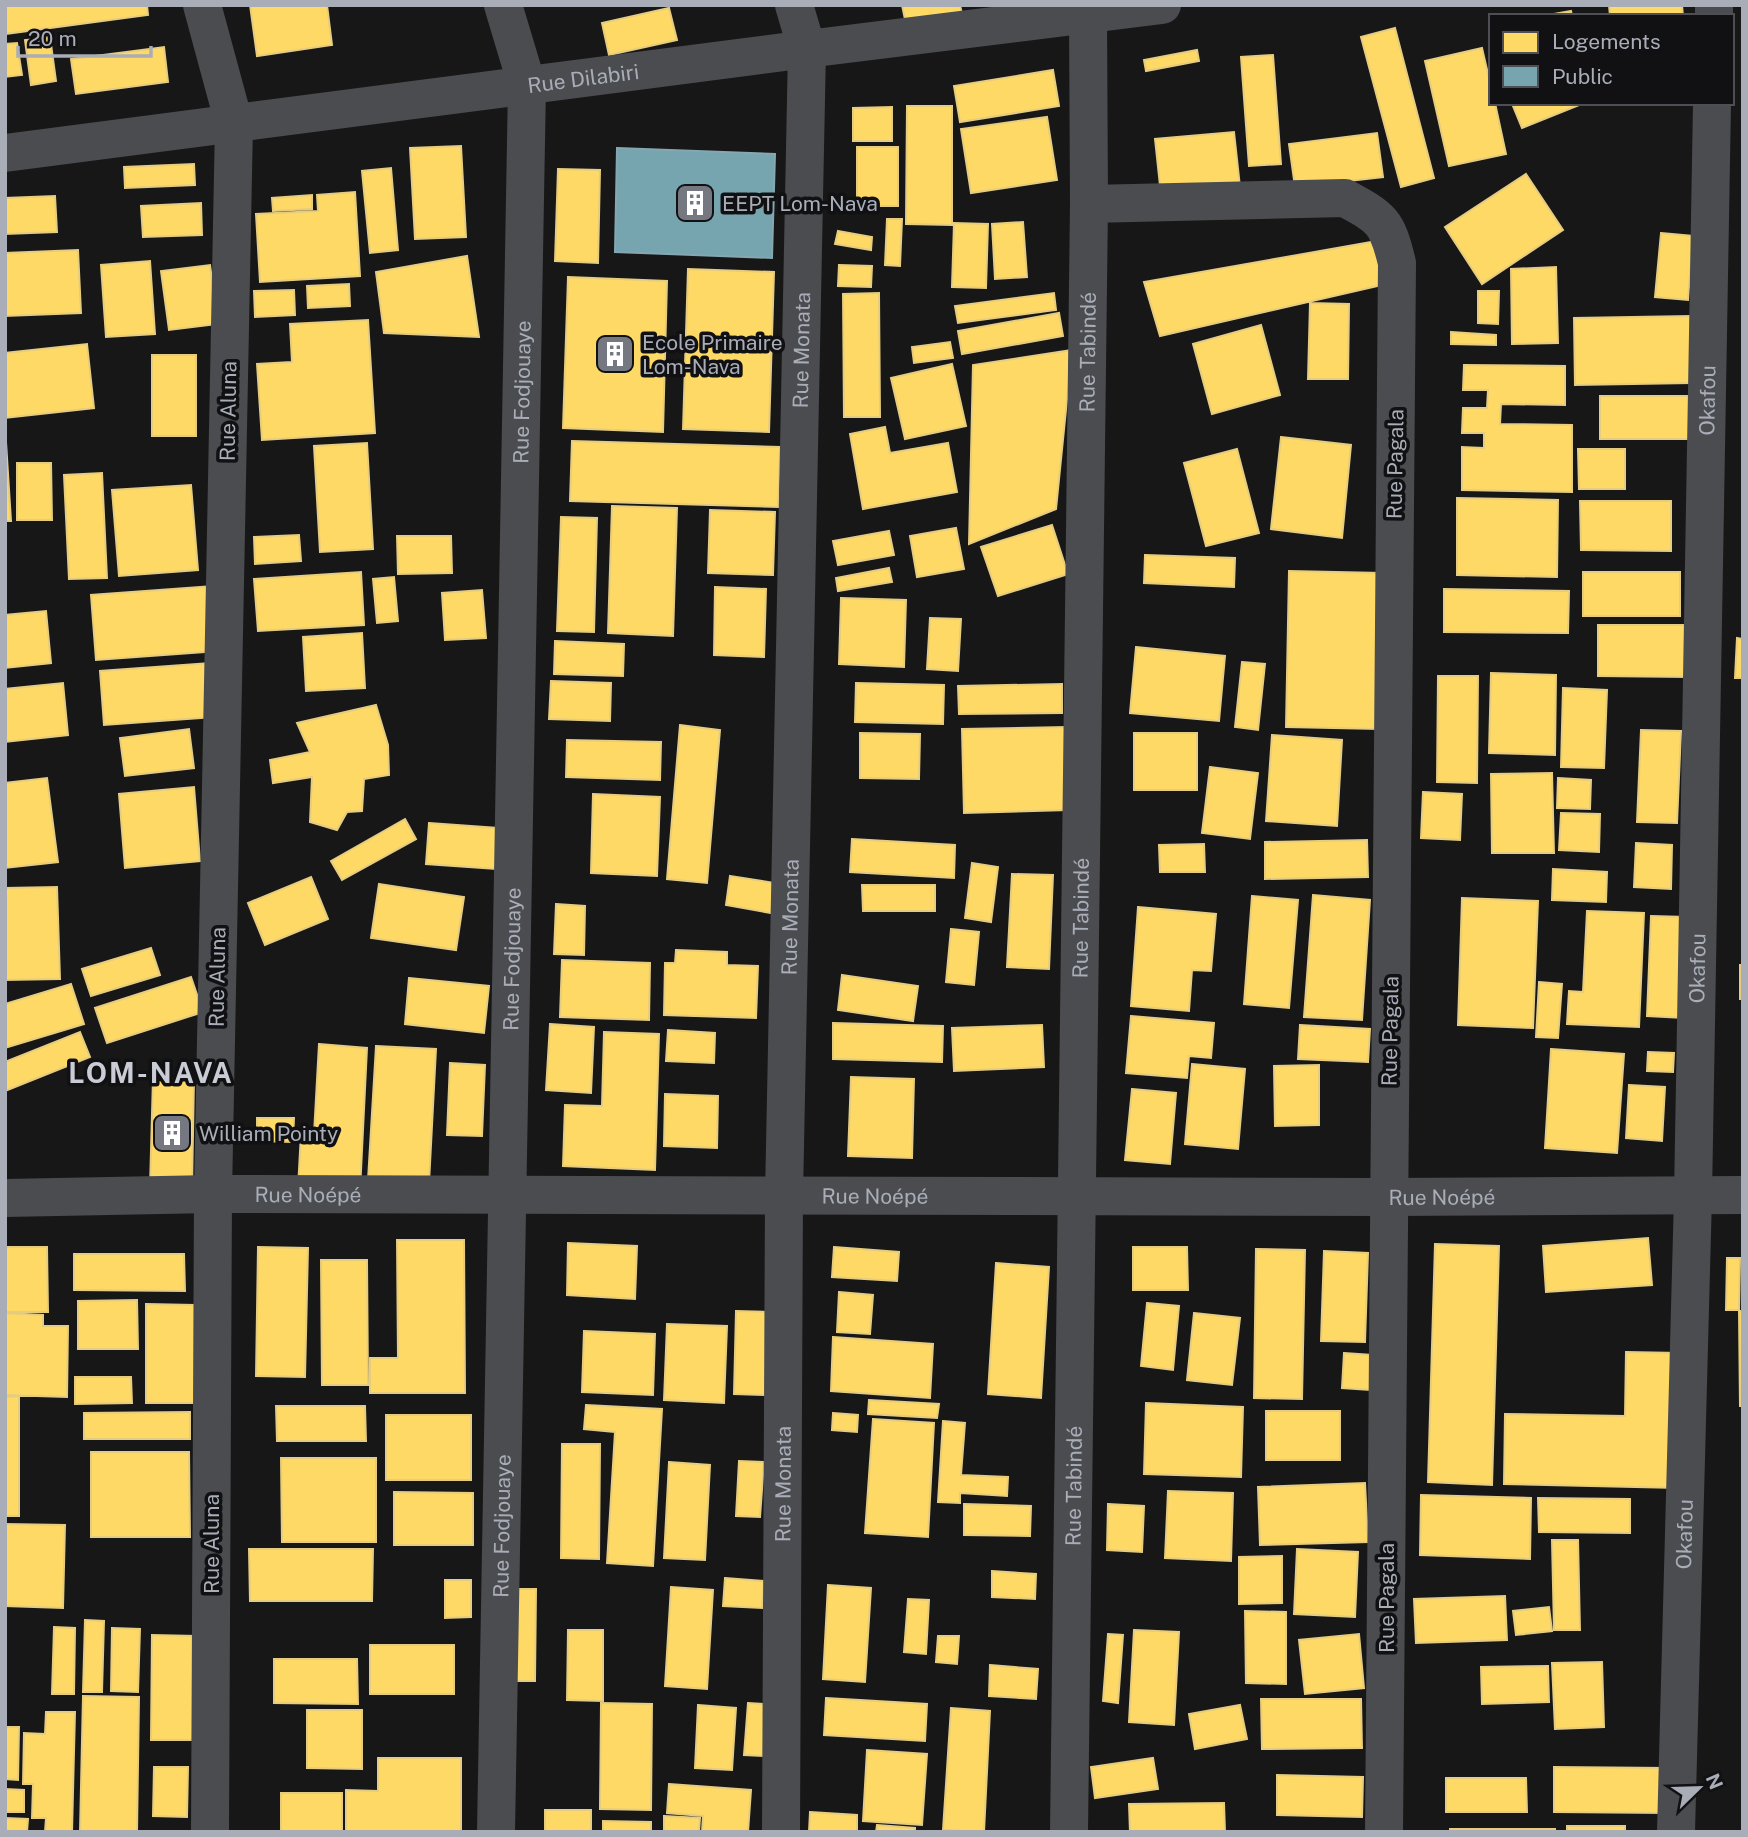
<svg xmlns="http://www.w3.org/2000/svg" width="1748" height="1837" viewBox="0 0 1748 1837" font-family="'Public Sans',sans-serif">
	<rect width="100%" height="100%" fill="#171717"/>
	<!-- homes -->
	<path fill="#ffd966" stroke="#e5cc7f" stroke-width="2" d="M5,5H147L148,15L5,34Z
		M250,5H327L332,45L257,56Z
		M902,5H960L962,14L906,24Z
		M1609,5H1682L1683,16H1610Z
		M669,8L677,40L609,55L602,23Z
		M1571,11L1572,16H1543Z
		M1395,28L1434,178L1401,187L1361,37Z
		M50,37L56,81L31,85L25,40Z
		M17,43L22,75L5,77V44Z
		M164,47L168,82L76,94L71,59Z
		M1482,48L1491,87V103H1495L1506,154L1449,166L1425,61Z
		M1197,50L1199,61L1146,71L1144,60Z
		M1273,55L1281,164L1249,166L1241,57Z
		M1053,70L1059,106L960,122L954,86Z
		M1520,103H1584L1522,128L1513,106Z
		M907,106H952V225L906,224Z
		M892,107V141H853V108Z
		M1047,117L1057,180L971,193L961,129Z
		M1234,132L1240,187L1161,195L1155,139Z
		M1377,133L1383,177L1295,187L1289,144Z
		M461,146L466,237L415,239L410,148Z
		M857,147H898V206H857Z
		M194,164L195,185L125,188L124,167Z
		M391,168L398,250L370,253L362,171Z
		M558,169L600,170L598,263L555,261Z
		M1526,174L1563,230L1482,284L1445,227Z
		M355,192L360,276L260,282L256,214L318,211L317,195Z
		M312,195V209L273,211L272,198Z
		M55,196L57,232L5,234V198Z
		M201,203L202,235L143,237L141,206Z
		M887,219H902L900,266L885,265Z
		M1023,222L1027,277L995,279L992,224Z
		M954,223L988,224L986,288L952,287Z
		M838,231L872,237L871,250L835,244Z
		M1661,233L1693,236L1688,300L1655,297Z
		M1377,241L1382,285L1160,336L1144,282Z
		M78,250L81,313L5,316V253Z
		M467,256L479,337L384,333L376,272Z
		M150,261L155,334L106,337L101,265Z
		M210,265L218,324L169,330L161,271Z
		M839,265L872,266L871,287L838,286Z
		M1556,267L1558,343L1512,344L1511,269Z
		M688,269L774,272L769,432L683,429Z
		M568,277L667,281L663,432L563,428Z
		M349,284L350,306L308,308L307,286Z
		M294,290L295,315L255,317L254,291Z
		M1478,291H1499L1498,324L1478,323Z
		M879,293L880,417H844L843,294Z
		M1054,293L1056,310L958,323L955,306Z
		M1310,303L1349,304L1348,379H1308Z
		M1059,313L1063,336L962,354L958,331Z
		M1690,316L1691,383L1575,385L1574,318Z
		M368,320L375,433L262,440L257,364L292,362L290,324Z
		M1261,325L1280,395L1212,414L1193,344Z
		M1451,332L1496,335V345L1451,344Z
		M950,342L953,358L914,363L912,347Z
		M87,344L94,408L5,418V353Z
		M1072,350L1056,509L969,544L973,365Z
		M152,355H196V436H152Z
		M952,364L966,426L905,439L891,378Z
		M1464,365L1565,366V405L1501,404L1500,424L1572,425V492L1462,490V447L1484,448V433H1462L1463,408H1487L1488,390H1463Z
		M1600,396H1691V439H1600Z
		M885,427L890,453L948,443L957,492L863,509L850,434Z
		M1281,437L1351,445L1342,538L1271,529Z
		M572,441L780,447L778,507L570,501Z
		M6,442L11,521H5V442Z
		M367,443L373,549L320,552L314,446Z
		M1237,449L1259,533L1206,546L1184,463Z
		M1578,449H1625V489H1579Z
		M17,463H51L52,520H17Z
		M102,473L107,578L69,579L64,475Z
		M191,485L198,570L119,576L112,490Z
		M1457,498L1558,500L1557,577L1457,575Z
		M1580,501H1671V551L1581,550Z
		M612,506L677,508L673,636L608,633Z
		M710,510L775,512L773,575L708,573Z
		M561,517L597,518L594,632L557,631Z
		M1052,525L1068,574L998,596L981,547Z
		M956,528L964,569L917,577L910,536Z
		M889,531L894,555L838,565L833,541Z
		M299,535L301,561L255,564L254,537Z
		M397,536H451L452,573L398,574Z
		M1145,555L1235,558L1234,587L1144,583Z
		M889,568L892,582L838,591L836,578Z
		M1289,571L1382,573L1379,729L1286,727Z
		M361,572L364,625L258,631L254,579Z
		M1583,572H1680V616H1583Z
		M394,577L398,621L377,623L373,579Z
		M213,586L218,651L96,660L91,595Z
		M715,587L766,589L764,657L714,655Z
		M1444,589L1569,591L1568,633L1444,632Z
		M482,590L486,638L445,640L442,593Z
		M841,598L906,600L904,667L839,664Z
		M46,611L51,663L5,668V615Z
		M930,618L961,619L958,671L927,669Z
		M1598,625H1688V677L1598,676Z
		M362,633L365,688L306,691L303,637Z
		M1737,638L1743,639V678H1735Z
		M555,641L624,644L623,676L554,674Z
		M1136,647L1225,656L1219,721L1130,713Z
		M1242,662L1265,664L1258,730L1235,727Z
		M210,663L214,717L104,725L100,671Z
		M1491,673L1556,675L1555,755L1489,753Z
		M1438,676H1478L1477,783L1437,782Z
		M551,681L611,683L610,721L549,719Z
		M63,683L68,735L5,742V689Z
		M856,683L944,685L943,724L855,722Z
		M1062,684V713L959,714L958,686Z
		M1563,688L1607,690L1604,768L1561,767Z
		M376,705L388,745L389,775L364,779L362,811L347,812L337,830L310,822L312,777L273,783L270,760L310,752L297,723Z
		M680,725L720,730L707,883L667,879Z
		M1066,727L1068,810L964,813L962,729Z
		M189,729L194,768L125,776L120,738Z
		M1641,730L1681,731L1677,823L1637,822Z
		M860,733L920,734L919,779L860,778Z
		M1134,733H1197V790H1134Z
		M1272,735L1342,740L1337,826L1266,821Z
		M567,740L661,742L660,780L566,777Z
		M1210,767L1258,773L1250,839L1202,833Z
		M1552,773L1554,853H1492L1491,774Z
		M47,778L58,862L5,868V783Z
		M1558,778L1591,780L1590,809L1557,808Z
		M194,787L200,861L125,868L119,794Z
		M1423,792L1462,794L1460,840L1421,838Z
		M593,794L660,797L657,876L591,873Z
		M1561,813L1600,814L1599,852L1559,850Z
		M405,819L416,839L342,880L331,861Z
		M429,823L498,828L496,869L426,864Z
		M852,839L955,845L954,878L850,872Z
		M1367,840L1368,877L1265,879V842Z
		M1636,843L1672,845L1671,889L1634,887Z
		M1204,844L1205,872H1160L1159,845Z
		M972,863L998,867L991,922L965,918Z
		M1553,869L1607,872L1606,902L1552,900Z
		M1012,874L1053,875L1049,969L1007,967Z
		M730,876L775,883L771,913L726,905Z
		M311,877L328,919L265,945L248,903Z
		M379,884L464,897L456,950L371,938Z
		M862,885H935V911H863Z
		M57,887L60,979L5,980V888Z
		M1313,895L1370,900L1362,1020L1304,1017Z
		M1252,896L1298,900L1289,1008L1244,1004Z
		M1462,898L1538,901L1533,1028L1458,1025Z
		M556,904L585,906L584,955L554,954Z
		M1138,907L1216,914L1211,971L1192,970L1189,1011L1131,1006Z
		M1587,911L1644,913L1639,1027L1567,1024L1569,991L1583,992Z
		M1651,916L1687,917L1684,1018L1647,1016Z
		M951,929L979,932L974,985L946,982Z
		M151,948L160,975L91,996L82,969Z
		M676,950L727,952V965L758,966L756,1018L664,1015L665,963H675Z
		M562,960L650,963L649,1020L560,1017Z
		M1740,965H1743V999H1740Z
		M842,975L918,986L913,1021L838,1010Z
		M191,977L203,1012L107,1043L95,1008Z
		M409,978L489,986L484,1033L405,1024Z
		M1539,982L1562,984L1558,1038L1536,1037Z
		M71,984L84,1024L5,1048V1004Z
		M1131,1016L1214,1023L1211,1058L1189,1056L1187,1078L1126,1073Z
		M833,1023L943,1026L942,1062L833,1059Z
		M550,1024L594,1027L591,1093L546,1090Z
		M1042,1025L1044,1067L954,1071L952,1028Z
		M1300,1025L1370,1029L1368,1062L1298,1059Z
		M668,1030L715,1033L714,1063L666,1061Z
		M80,1032L90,1057L5,1091V1062Z
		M604,1032L659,1034L655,1170L563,1166L565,1105L602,1106Z
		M319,1044L367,1048L360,1191L298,1188L301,1133L314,1134Z
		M376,1046L436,1049L429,1183L368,1180Z
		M1551,1049L1624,1054L1617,1153L1545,1148Z
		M1648,1052L1674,1053L1673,1072L1647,1071Z
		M450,1063L485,1065L482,1136L447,1135Z
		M1192,1064L1245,1069L1238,1149L1185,1144Z
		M1319,1065V1125L1275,1126L1274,1066Z
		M851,1077L914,1079L912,1158L848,1156Z
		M153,1078L194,1079L192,1188L150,1187Z
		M1629,1085L1665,1087L1662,1141L1626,1138Z
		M1132,1089L1176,1093L1170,1164L1125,1160Z
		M665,1094L718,1096L717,1148L664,1146Z
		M257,1118H294L293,1142L257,1141Z
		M1648,1238L1652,1285L1546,1292L1543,1246Z
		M397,1240H464L465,1393H370V1358H398Z
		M568,1243L637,1246L635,1299L567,1295Z
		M1435,1244L1499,1246L1492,1485L1428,1482Z
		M5,1247H47L48,1312H5Z
		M258,1247L308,1248L305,1377L256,1376Z
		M834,1247L899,1252L897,1281L832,1277Z
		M1133,1247H1187L1188,1290H1133Z
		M1256,1249L1305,1250L1302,1399L1254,1398Z
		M1324,1251L1368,1253L1365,1342L1321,1341Z
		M74,1254H184L185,1291L74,1290Z
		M1727,1258H1740L1739,1310H1726Z
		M321,1260H367L368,1385H322Z
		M996,1263L1049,1267L1041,1398L988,1394Z
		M839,1292L873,1295L870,1334L837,1332Z
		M137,1300L138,1349H78V1301Z
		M1147,1303L1179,1306L1173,1370L1141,1366Z
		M146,1304L195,1305L196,1403H146Z
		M736,1311L770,1312L766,1395L734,1394Z
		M1739,1311H1743V1406H1740Z
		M5,1313L43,1315V1326H68L67,1397L5,1395Z
		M1194,1313L1240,1318L1232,1385L1187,1380Z
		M667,1324L727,1326L724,1403L664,1400Z
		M584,1331L655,1334L653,1395L582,1392Z
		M833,1337L933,1344L930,1398L831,1391Z
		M1626,1352L1680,1353L1678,1488L1504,1484L1505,1414L1625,1416Z
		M1344,1353L1372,1355L1370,1390L1342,1388Z
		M75,1377H131L132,1403L75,1404Z
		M19,1396V1516H5V1397Z
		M869,1400L939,1404L937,1418L868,1414Z
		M1146,1403L1243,1407L1241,1477L1144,1474Z
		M586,1405L662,1409L653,1566L607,1563L615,1432L584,1429Z
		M276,1406H365L366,1441H277Z
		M1266,1411H1340V1460H1266Z
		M190,1412V1439H84V1413Z
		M833,1413L858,1415L857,1432L832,1430Z
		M386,1415H471V1480H386Z
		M873,1419L934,1423L928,1537L865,1533Z
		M943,1421L965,1423L961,1475L1008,1477L1007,1496L960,1493V1503L938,1502Z
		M562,1444H600L599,1559L561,1558Z
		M91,1452H189L190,1537H91Z
		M281,1458H376V1542H282Z
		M739,1461L764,1462L760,1517L736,1516Z
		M669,1462L710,1465L705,1560L664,1558Z
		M1365,1483L1368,1542L1260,1545L1258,1487Z
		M1168,1491L1233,1493L1231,1561L1165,1558Z
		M394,1492L473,1493V1545H394Z
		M1421,1495L1531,1498L1530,1559L1420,1555Z
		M1538,1498L1630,1499V1533L1539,1532Z
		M964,1504L1031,1506L1030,1536L964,1535Z
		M1108,1504L1144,1506L1142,1552L1107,1550Z
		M5,1524L65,1525L63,1608L5,1606Z
		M1552,1540H1578L1580,1630H1554Z
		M249,1549H373L372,1601H250Z
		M1297,1549L1358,1552L1355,1617L1294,1614Z
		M1282,1556V1603L1239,1604V1557Z
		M992,1571L1036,1574L1035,1599L992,1597Z
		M725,1578L764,1581L762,1608L723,1606Z
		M445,1580H471V1617L445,1618Z
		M828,1585L871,1588L865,1682L823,1679Z
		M671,1587L713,1590L707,1689L665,1686Z
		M512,1589H536L535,1681H511Z
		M1505,1596L1507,1640L1416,1643L1414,1599Z
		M908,1599L929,1600L926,1654L904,1652Z
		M1549,1607L1552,1631L1516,1635L1513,1611Z
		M1245,1611L1286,1612V1684L1246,1683Z
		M85,1620L104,1621L102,1692H83Z
		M54,1627L75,1628L74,1694H52Z
		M112,1628L140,1629L138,1692L111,1691Z
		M568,1630H603V1701L567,1700Z
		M1134,1630L1179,1632L1174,1725L1129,1722Z
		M1108,1634L1123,1635L1118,1703L1103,1701Z
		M1359,1634L1364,1688L1305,1694L1299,1640Z
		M152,1635L197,1636L196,1740H151Z
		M938,1636H959L957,1664L936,1662Z
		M370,1645H454V1694H370Z
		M274,1659H357L358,1704L274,1703Z
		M1602,1662L1604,1727L1555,1729L1552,1663Z
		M990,1665L1038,1669L1036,1699L989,1696Z
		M1548,1666L1549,1702L1482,1704L1481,1667Z
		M83,1696L139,1697L137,1832H80Z
		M826,1698L927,1704L925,1741L824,1735Z
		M1261,1699H1361L1362,1748L1262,1749Z
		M601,1703L652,1704L651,1810L600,1809Z
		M748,1703L766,1704L763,1756L744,1755Z
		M698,1705L736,1708L732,1770L695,1768Z
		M1240,1705L1247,1739L1195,1749L1189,1714Z
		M951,1708L990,1711L984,1832L943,1830Z
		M307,1710H362V1769L307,1768Z
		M46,1712H75L72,1832H45L46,1818H32L33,1784H23L24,1733L45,1734Z
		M5,1727H19L18,1780L5,1779Z
		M867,1750L927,1754L922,1825L863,1821Z
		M378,1758H461V1832H346V1790L378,1791Z
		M1153,1758L1158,1789L1095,1798L1091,1767Z
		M154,1767H188L187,1817L153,1816Z
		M1554,1767L1667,1768L1666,1813L1554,1812Z
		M1277,1775L1363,1777L1362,1817L1277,1815Z
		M1446,1778H1526L1527,1812H1446Z
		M669,1784L751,1790L748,1832H702L703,1816L667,1813Z
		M5,1789L24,1790V1812H5Z
		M281,1793H342V1832H281Z
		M1224,1803L1225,1832H1130L1129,1804Z
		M545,1810H591V1832H545Z
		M810,1812L857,1815V1832H809Z
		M664,1816L700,1818L699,1832H664Z
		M5,1818L28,1819L27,1832H5Z
		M603,1821L651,1822V1832H603Z
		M877,1825L915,1828V1832H876Z
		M1567,1826H1625V1832H1567Z
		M1450,1829H1555V1832H1450Z"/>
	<!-- public -->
	<path fill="#76a5af" stroke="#85a7b2" stroke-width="2" d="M617,148L775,154L772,258L615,252Z"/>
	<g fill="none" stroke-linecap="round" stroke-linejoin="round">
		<!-- street -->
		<g stroke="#4b4c50" stroke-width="38">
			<path d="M202,5L234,123L213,1194L210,1832"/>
			<path d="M1714,16V5"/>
			<path id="s1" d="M5,153L807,49L1162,5"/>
			<path d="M1089,204L1345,198C1382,218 1387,221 1397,263L1384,1832"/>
			<path id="s2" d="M5,1198L213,1194L1388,1197L1743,1195"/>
			<path id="s3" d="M496,1832L527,85L503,5"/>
			<path id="s4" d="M781,1832L784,1196L807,49L794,5"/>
			<path id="s5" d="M1069,1832L1089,204L1088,13L1086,5"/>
			<path id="s6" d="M1676,1832L1693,1196L1712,103"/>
		</g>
	</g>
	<!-- icons -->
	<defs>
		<symbol id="building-square" viewBox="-11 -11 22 22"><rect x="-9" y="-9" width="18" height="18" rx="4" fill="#757880" stroke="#111113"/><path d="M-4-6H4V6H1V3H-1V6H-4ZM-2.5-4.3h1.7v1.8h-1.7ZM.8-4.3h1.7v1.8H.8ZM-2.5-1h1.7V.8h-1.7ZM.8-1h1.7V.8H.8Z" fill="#fff"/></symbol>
	</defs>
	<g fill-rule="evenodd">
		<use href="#building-square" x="673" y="181" width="44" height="44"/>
		<use href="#building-square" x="593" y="332" width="44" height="44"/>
		<use href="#building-square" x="150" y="1111" width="44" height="44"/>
	</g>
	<g text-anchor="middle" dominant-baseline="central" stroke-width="7" stroke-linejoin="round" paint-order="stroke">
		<!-- street labels -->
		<g font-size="21" fill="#a8adb8" stroke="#111113">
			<text stroke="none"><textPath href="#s1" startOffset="583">Rue Dilabiri</textPath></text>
			<text stroke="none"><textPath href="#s4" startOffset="1482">Rue Monata</textPath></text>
			<text stroke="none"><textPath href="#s5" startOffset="1480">Rue Tabindé</textPath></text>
			<text stroke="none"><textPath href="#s3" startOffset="1440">Rue Fodjouaye</textPath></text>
			<text stroke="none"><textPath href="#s6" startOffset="1432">Okafou</textPath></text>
			<text transform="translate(228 411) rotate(-89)">Rue Aluna</text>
			<text transform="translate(1395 464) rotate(-89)">Rue Pagala</text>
			<text stroke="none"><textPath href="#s4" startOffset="915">Rue Monata</textPath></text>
			<text stroke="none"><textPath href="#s5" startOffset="914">Rue Tabindé</textPath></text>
			<text stroke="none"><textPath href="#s3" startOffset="873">Rue Fodjouaye</textPath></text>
			<text stroke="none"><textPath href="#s6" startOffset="864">Okafou</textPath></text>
			<text transform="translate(217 977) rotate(-89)">Rue Aluna</text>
			<text transform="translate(1390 1031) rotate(-89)">Rue Pagala</text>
			<text stroke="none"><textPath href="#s2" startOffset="303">Rue Noépé</textPath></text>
			<text stroke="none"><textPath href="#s2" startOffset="870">Rue Noépé</textPath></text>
			<text stroke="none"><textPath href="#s2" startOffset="1437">Rue Noépé</textPath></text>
			<text stroke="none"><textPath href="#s4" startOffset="348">Rue Monata</textPath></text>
			<text stroke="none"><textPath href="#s5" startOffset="346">Rue Tabindé</textPath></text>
			<text stroke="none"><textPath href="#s3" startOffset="306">Rue Fodjouaye</textPath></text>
			<text stroke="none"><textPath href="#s6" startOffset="298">Okafou</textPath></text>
			<text transform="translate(211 1544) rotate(-90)">Rue Aluna</text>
			<text transform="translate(1386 1598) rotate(-90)">Rue Pagala</text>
		</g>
		<!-- poi labels -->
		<g font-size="21" fill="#a8adb8" stroke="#111113" text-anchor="start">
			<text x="722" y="203">EEPT Lom-Nava</text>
			<text x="642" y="342">Ecole Primaire<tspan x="642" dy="24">Lom-Nava</tspan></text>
			<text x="199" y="1133">William Pointy</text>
		</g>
		<!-- district labels -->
		<g font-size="28" font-weight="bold" letter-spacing="2" fill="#c9ccd4" stroke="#111113">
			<text x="151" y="1072">LOM-NAVA</text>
		</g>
	</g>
	<!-- border -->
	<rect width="1748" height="1837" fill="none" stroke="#a8adb8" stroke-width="14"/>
	<!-- legend -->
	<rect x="1489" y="14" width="245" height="91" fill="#111113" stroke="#4d4f55" stroke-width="2"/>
	<rect x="1503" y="32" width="35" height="21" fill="#ffd966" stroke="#4d4f55" stroke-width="2"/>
	<text x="1552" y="49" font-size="21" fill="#a8adb8">Logements</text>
	<rect x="1503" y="66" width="35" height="21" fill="#76a5af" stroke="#4d4f55" stroke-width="2"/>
	<text x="1552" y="84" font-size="21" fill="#a8adb8">Public</text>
	<!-- north arrow -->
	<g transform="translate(1699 1788) rotate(67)" stroke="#111113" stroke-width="5" paint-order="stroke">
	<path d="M0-5L12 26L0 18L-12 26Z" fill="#a8adb8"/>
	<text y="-10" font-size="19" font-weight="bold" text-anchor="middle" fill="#a8adb8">N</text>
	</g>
	<!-- scale -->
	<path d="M18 46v10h133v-10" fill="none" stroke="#a8adb8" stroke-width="3.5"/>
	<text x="28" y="46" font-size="21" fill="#a8adb8" stroke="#111113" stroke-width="5" paint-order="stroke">20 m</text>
</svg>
